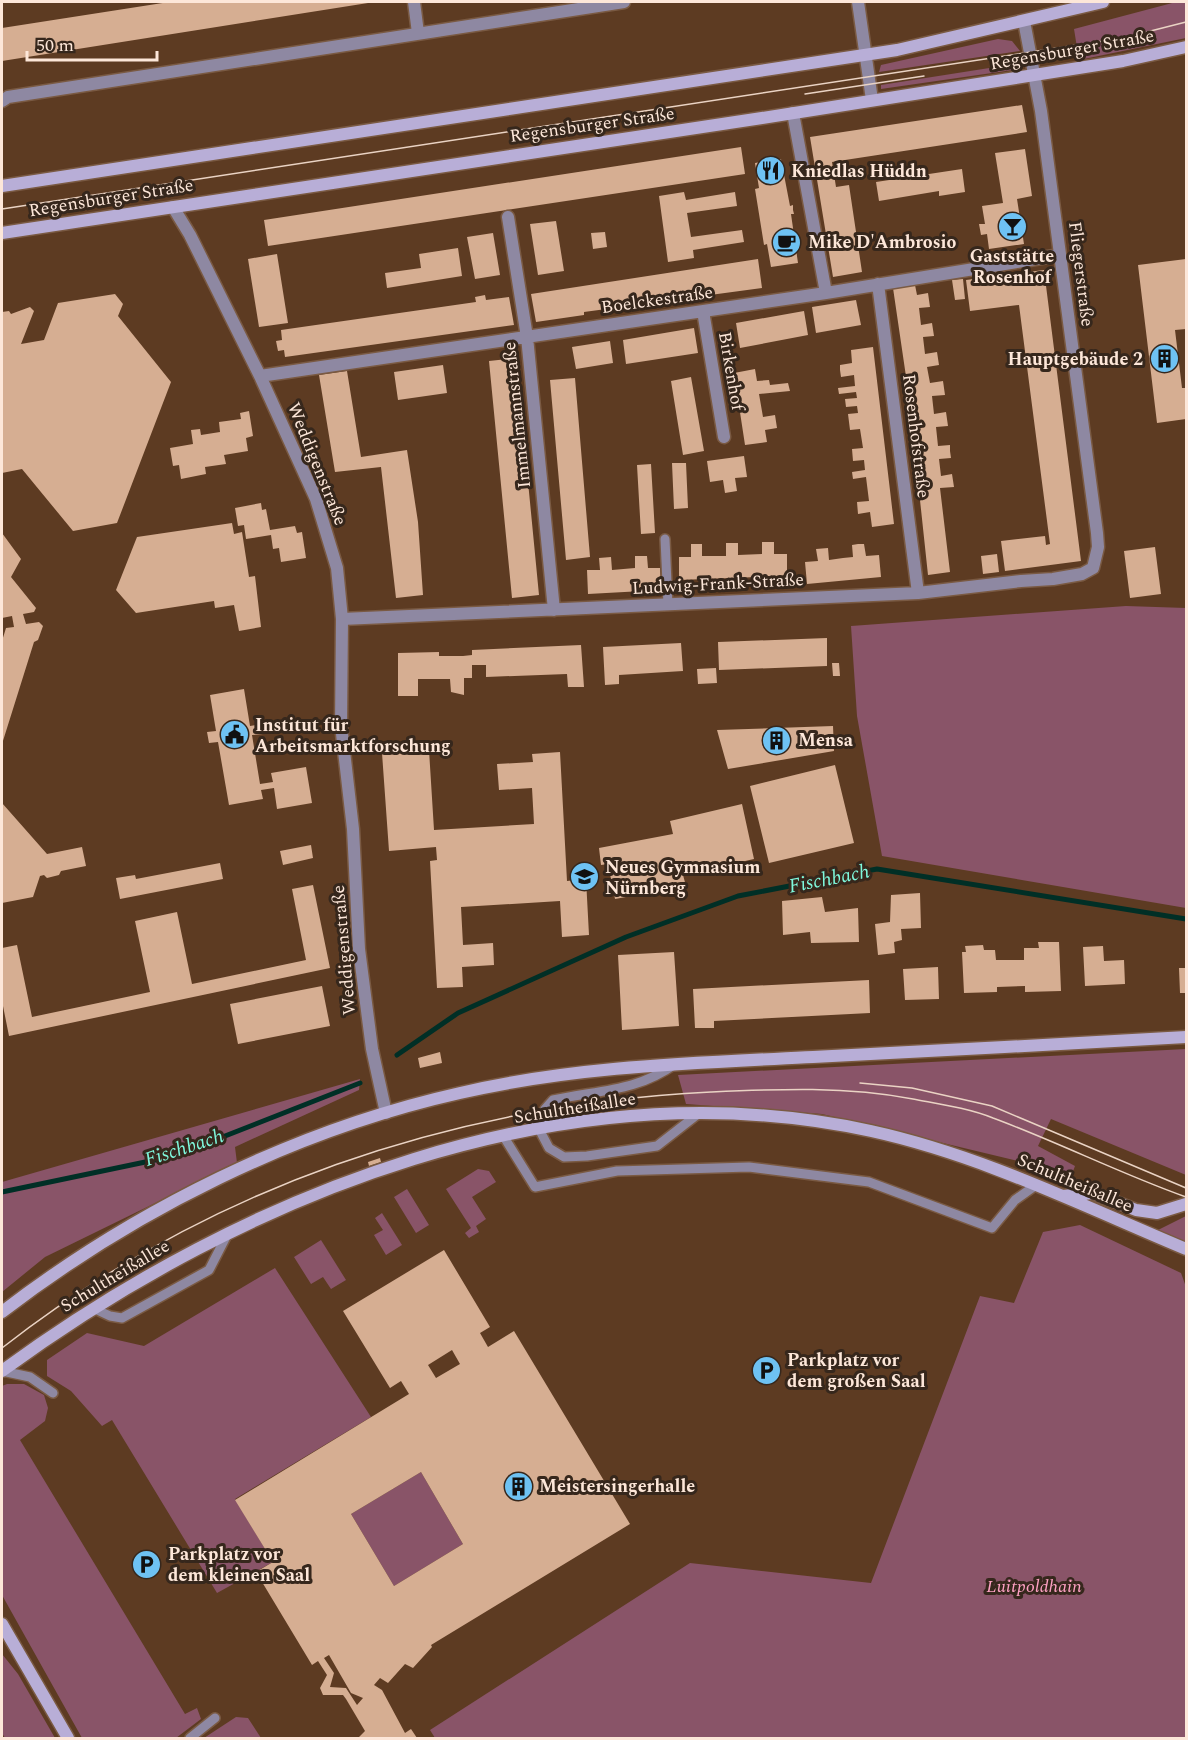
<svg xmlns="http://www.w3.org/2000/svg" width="1188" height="1740" viewBox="0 0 1188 1740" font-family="Spectral,serif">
	<rect width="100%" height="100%" fill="#5d3b22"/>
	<!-- green -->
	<path fill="#895468" d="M1176,2H1186V38L1079,60L1074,29Z
		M998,39L1012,41L1020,51L879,72L881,65Z
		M1022,63L1019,69L881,89V85Z
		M1126,606L1186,608V908L882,856L857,716L851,626Z
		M1186,1049V1175L1051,1119L1038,1146L1075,1166L1072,1174L822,1114L686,1104L678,1075Z
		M360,1079L359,1090L235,1147L237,1163L45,1257L2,1292V1182Z
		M478,1169L489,1171L496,1182L472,1197L486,1219L476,1226L479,1232L469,1238L465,1233L471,1228L446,1189Z
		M407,1189L429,1225L416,1233L394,1197Z
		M382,1213L402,1245L386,1255L374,1235L383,1230L375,1218Z
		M1186,1216V1242L1158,1230Z
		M1080,1225L1181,1273L1186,1287V1738H435L430,1730L690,1563L871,1583L980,1296L1014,1303L1043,1232Z
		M321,1240L346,1280L331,1289L323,1277L311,1284L294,1257Z
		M275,1268L371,1417L235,1499L273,1562L217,1593L112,1420L102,1426L71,1391L47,1376V1360L87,1333L144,1346Z
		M7,1384H24L44,1395L48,1408L45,1421L20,1440L185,1714L197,1708L201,1719L176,1738H82L2,1595V1386Z
		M421,1472L463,1544L394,1586L351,1514Z
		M2,1654L18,1674L55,1738H5L2,1733Z
		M236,1717L248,1718L261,1738H204Z"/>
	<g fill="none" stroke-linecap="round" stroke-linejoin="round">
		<!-- stream -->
		<path stroke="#002f26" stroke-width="5" d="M397,1055L458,1013L626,937L738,896L877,869L1186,919
			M2,1192L174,1156L360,1083"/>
	</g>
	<!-- building -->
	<path fill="#d6ae92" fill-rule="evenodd" d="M169,2H368V3L2,61V28Z
		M1022,105L1027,132L832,162L836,187L849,185L862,272L833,277L810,137Z
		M741,147L745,174L268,246L264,220Z
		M1025,149L1032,196L1017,199L1024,244L989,249L987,234L981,235L979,224H985L982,206L1003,203L995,153Z
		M781,159L790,206L793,205V210L794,214H791L798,263L771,267L767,244L764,245L755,189L759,188L755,163Z
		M962,169L965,192L939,196V191L879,201L876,182Z
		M684,192L686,200L735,192L737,206L687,213L691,237L742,230L744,242L693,250L694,258L668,262L659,196Z
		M556,221L564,271L538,275L530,224Z
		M605,232L607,247L593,249L591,233Z
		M493,233L500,275L475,279L467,237Z
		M458,248L462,276L387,288L385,273L421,268L419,254Z
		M277,254L288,323L259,327L248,259Z
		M758,259L762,288L584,312V315L536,322L531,294Z
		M1186,259V329L1175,330L1182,388H1186V419L1157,423L1138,265Z
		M1044,270L1081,561L1005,571L1001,541L1045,536L1046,545L1050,544L1019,305L970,311L966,280Z
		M963,279L965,299L955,300L952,280Z
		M915,285L917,295L928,293L930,307L919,308L921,325L932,323L934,336L923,337L925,354L937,352L939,365L927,367L930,383L943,381L945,395L932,396L934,414L946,412L948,426L936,427L938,446L950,445V451L951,458L939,459L941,476L952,474L954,487L940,488L950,572L928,575L909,397L893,288Z
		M115,294L123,304L118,316L171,382L117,523L73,531L22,469L2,473V312L9,311L11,314L30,307L34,311L21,344L44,340L58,303Z
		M485,295L486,300L509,297L514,325L285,357L284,350L278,351L276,341L282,340L281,330L476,302L475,297Z
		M856,300L861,325L816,333L812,307Z
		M804,311L808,335L740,348L736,323Z
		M694,328L698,353L626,364L623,340Z
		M610,341L613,363L576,369L572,347Z
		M873,347L894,524L872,527L870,512L858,514L857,502L869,501L866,477L853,479L852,472L865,470L864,460L853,461L852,449L863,448L860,429L850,430L848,414L858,413L857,406L846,407L845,399L857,398L856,392L839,394L838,388L855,386L854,375L841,377L840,370V365L852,363L851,350Z
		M516,358L539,595L512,598L489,361Z
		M443,365L447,393L398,400L394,372Z
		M755,369L757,381L769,380L770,385L788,383L790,391L759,394L763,417L775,415L777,428L765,430L767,442L745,445L734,373Z
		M347,371L361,457L407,450L418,522L423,595L396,598L381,467L335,472L319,375Z
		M691,377L704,451L683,455L671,381Z
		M575,378L590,557L566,560L550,380Z
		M249,411L253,436L246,438L248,451L224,455L226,464L205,467L206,474L181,479L179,465L173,466L170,448L193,444L191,430L200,429L201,435L220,432L219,422L241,419L240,413Z
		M744,456L747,477L735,478L737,491L725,493L723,480L710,482L707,461Z
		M672,463H686L688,508L674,509Z
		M651,464L655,533L641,534L637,465Z
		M261,503L262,510L266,509L270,530L295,526L297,533L302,532L306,558L281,562L279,548L273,549L271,535L246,539L244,525L238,526L235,508Z
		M232,523L234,534L242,532L249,577L255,576L261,627L239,631L234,605L215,608L214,601L136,613L116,590L137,537Z
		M2,533L21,559L11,577L36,608L34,612L23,614L26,624L39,622L43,626L38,640L34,642L2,744V641L6,628L14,627L12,616L2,618Z
		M762,542H774V554H787V576L679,580V557H691V544H702V556H726V543H738V555L762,554Z
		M858,544H864L866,556L879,555L881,577L807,584L805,562L818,561L816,549L828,548L829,560L843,558L853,557L852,545Z
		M1155,547L1161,594L1130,598L1124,551Z
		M997,554L999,572L983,574L981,556Z
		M635,556H647L648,568H660L661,590L588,594L587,570H600L599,558L611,557L612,570L635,568Z
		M827,638V666L719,670L718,642Z
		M681,643L683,671L619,675V684L605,685L603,647Z
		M581,645L584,687H568L567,674L486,677V665H472V678H464V695L451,692L450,679H418V696H398V653L439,652V656H463L472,655V650Z
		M832,663H839L840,676H833Z
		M716,668L717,683L698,684L697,669Z
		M244,689L250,726L262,724L263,734L252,735L260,784L273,782L271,773L306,767L312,803L277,809L274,788L261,790L263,799L229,805L218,742L209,743L207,732L216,731L210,695Z
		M833,726L834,751L728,769L717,730Z
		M429,750L434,830L534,824L532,788L499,790L497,764L533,762L532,754L560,752L567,881L586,879L589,935L562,937L560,901L461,907L463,945L493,943L494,965L462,967L463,987L437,988L430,861L437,860L436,847L389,851L382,753Z
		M835,765L854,843L769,863L750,786Z
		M2,803L47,854L82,847L86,866L61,871L59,875L47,878L44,875L40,876L33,897L2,903Z
		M742,804L754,859L683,875L686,886L615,899L608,864L601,865L599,848L673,834L670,821Z
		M311,845L313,858L283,865L280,851Z
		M220,863L223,879L120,899L116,878L135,875L136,879Z
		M313,885L330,968L9,1036L2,1001V948L17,945L32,1017L150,992L135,921L177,912L192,984L306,960L292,889Z
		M920,893L921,928L901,929L902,940L894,942L895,953L878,955L875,924L890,922L891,895Z
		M822,897L825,912L858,908L859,942L811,943L810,932L783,935L782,901Z
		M1038,942H1059L1061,991L1025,992V986L997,987V992L964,993L962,952H966L965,946L983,945L984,950H995L996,960H1024V948H1039Z
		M1103,946L1104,961L1124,960L1125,984L1085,986L1083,947Z
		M674,952L679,1026L622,1030L618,955Z
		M938,967L939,999L905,1000L903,969Z
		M1179,968H1186V993H1180Z
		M869,980L870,1013L714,1021V1028H695L693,989Z
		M322,986L330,1026L238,1044L230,1004Z
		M440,1052L442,1063L420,1068L418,1058Z
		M380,1158L381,1162L369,1166L368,1162Z
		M444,1250L490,1327L480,1333L488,1347L514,1331L630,1524L431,1645L432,1647L413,1668L405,1664L388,1683L380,1678L374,1685L382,1690L405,1733L411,1729L417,1738H358L365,1731L346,1699L343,1695H323L320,1688L327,1675L318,1661L312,1665L256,1572L273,1562L235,1500L409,1394L401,1381L390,1388L343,1311ZM452,1350L460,1364L436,1378L428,1365ZM421,1472L463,1544L394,1586L351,1514ZM329,1655L351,1693L363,1698L357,1705L346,1688L330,1687L334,1673L324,1658Z"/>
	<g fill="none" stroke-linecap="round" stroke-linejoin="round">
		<defs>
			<path id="service" d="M665,539L668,605
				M675,1064C636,1092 598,1090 553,1100L545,1109L539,1129L549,1148L564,1157L587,1156L657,1146L698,1114
				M504,1137L535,1187L617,1171L749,1167L869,1182L992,1228L1015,1200L1036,1185
				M93,1308L110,1316L122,1318L209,1270L228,1233
				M2,1371L30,1377L53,1393
				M190,1738L215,1718"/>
			<path id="minor" d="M414,2L418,33
				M858,2L872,100
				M2,101L8,97L624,2
				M793,113L826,293
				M173,207L190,235L260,376L316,499L337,568L342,619L341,725L353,829L359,949L372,1049L386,1113
				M508,217L527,337L554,610
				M878,284L918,593
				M703,311L724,437
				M260,376L826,293L1060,255
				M342,619L918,593L1021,581L1053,579L1082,574L1093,568L1098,547L1097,533L1041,111L1024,21"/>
			<path id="secondary" d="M2,186L897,50L1103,2
				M2,233L762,118L1123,61L1186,47
				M1063,1196L1093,1193L1136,1210L1157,1213L1186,1204
				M2,1312C135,1210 295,1130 460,1093C576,1066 694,1063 813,1057C937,1051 1062,1044 1186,1037
				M2,1371C246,1192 566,1065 871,1131C981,1155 1083,1206 1186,1249
				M2,1624L68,1738"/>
		</defs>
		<!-- service casing -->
		<use href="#service" stroke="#7a5a43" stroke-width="12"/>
		<!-- minor casing -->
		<use href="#minor" stroke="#7a5a43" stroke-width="15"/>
		<!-- secondary casing -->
		<use href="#secondary" stroke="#7a5a43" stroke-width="15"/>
		<!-- service -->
		<use href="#service" stroke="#8e88a2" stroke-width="9"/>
		<!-- minor -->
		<use href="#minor" stroke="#8e88a2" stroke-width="12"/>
		<!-- secondary -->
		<use href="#secondary" stroke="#b8aed7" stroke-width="12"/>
		<!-- tram -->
		<path stroke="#ead3c4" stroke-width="1.5" d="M805,94L924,76
			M2,209L1123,38L1186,22
			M860,1083L912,1088L992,1106L1186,1188
			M2,1348C208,1187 451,1105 711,1092C779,1089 846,1086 913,1099C939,1104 968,1108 993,1118C1058,1142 1121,1174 1186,1197"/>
	</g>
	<!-- icons -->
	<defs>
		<symbol id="restaurant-disc" viewBox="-11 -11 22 22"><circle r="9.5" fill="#6ec2f3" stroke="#36271c"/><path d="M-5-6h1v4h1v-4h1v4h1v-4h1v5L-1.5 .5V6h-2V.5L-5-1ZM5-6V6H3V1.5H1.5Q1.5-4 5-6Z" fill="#111"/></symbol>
		<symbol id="bar-disc" viewBox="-11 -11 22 22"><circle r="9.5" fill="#6ec2f3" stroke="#36271c"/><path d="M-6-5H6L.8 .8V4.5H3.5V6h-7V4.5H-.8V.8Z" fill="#111"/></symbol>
		<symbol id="cafe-disc" viewBox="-11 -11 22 22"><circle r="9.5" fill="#6ec2f3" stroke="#36271c"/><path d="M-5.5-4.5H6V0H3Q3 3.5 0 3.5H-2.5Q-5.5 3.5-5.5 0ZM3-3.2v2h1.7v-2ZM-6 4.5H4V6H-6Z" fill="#111"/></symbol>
		<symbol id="building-disc" viewBox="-11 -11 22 22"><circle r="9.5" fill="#6ec2f3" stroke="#36271c"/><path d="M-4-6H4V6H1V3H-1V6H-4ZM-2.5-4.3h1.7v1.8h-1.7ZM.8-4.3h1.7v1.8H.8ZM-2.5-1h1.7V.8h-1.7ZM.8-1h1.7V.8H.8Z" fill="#111"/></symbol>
		<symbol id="civic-disc" viewBox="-11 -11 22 22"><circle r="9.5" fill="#6ec2f3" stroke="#36271c"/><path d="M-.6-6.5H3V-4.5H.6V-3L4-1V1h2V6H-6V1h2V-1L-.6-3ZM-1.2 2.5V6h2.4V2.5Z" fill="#111"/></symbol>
		<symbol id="school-disc" viewBox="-11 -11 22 22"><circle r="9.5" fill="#6ec2f3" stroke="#36271c"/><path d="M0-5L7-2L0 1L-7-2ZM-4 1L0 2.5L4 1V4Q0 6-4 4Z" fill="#111"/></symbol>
		<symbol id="parking-disc" viewBox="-11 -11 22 22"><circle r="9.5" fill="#6ec2f3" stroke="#36271c"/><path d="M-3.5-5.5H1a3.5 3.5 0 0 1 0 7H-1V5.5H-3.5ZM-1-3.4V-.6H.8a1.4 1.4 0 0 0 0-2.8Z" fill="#111"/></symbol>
	</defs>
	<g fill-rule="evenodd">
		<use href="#restaurant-disc" x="754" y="154" width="33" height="33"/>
		<use href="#bar-disc" x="996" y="210" width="33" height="33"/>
		<use href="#cafe-disc" x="770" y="226" width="33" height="33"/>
		<use href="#building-disc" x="1148" y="342" width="33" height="33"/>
		<use href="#civic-disc" x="218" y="718" width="33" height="33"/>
		<use href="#building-disc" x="760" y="724" width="33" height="33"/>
		<use href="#school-disc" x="568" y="860" width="33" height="33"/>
		<use href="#parking-disc" x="750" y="1354" width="33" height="33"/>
		<use href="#building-disc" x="502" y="1470" width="33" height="33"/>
		<use href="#parking-disc" x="130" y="1548" width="33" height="33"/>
	</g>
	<g text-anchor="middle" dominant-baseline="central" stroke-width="6" stroke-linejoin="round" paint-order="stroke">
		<!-- street labels -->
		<g font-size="18" fill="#fde7d9" stroke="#36271c">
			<text transform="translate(1072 50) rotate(-10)">Regensburger Straße</text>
			<text transform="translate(592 125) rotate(-8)">Regensburger Straße</text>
			<text transform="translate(111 198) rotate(-9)">Regensburger Straße</text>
			<text transform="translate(1081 274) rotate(83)">Fliegerstraße</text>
			<text transform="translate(657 300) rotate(-8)">Boelckestraße</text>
			<text transform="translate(731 371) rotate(80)">Birkenhof</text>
			<text transform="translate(517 415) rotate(-96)">Immelmannstraße</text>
			<text transform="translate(916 436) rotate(83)">Rosenhofstraße</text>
			<text transform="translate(317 464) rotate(68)">Weddigenstraße</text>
			<text transform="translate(718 584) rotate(-3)">Ludwig-Frank-Straße</text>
			<text transform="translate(344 950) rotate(-95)">Weddigenstraße</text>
			<text transform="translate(575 1108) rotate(-9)">Schultheißallee</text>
			<text transform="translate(1075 1183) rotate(23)">Schultheißallee</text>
			<text transform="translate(115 1276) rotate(-31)">Schultheißallee</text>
		</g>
		<!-- poi labels -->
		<g font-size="18" font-weight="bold" fill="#fde7d9" stroke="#36271c" text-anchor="start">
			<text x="791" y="171">Kniedlas Hüddn</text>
			<text x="808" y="242">Mike D'Ambrosio</text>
			<text x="1012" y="256" text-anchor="middle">Gaststätte<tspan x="1012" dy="21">Rosenhof</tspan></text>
			<text x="1143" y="359" text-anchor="end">Hauptgebäude 2</text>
			<text x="255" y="725">Institut für<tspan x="255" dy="21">Arbeitsmarktforschung</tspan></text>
			<text x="798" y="740">Mensa</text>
			<text x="605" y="867">Neues Gymnasium<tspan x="605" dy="21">Nürnberg</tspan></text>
			<text x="787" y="1360">Parkplatz vor<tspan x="787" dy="21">dem großen Saal</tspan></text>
			<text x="539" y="1486">Meistersingerhalle</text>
			<text x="168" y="1554">Parkplatz vor<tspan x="168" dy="21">dem kleinen Saal</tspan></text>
		</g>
		<!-- park labels -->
		<g font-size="18" font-style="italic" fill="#fea1c3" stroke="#36271c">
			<text x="1034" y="1586">Luitpoldhain</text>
		</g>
		<!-- water labels -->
		<g font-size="20" font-style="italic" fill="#7ff9dd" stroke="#36271c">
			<text transform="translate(829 879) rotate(-11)">Fischbach</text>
			<text transform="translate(184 1148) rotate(-18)">Fischbach</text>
		</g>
	</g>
	<!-- border -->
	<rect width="1188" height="1740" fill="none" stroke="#fde7d9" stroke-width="6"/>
	<!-- scale -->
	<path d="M27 51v9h130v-9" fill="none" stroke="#fde7d9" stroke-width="3"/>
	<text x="36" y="51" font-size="18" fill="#fde7d9" stroke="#36271c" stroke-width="4.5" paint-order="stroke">50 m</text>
</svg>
